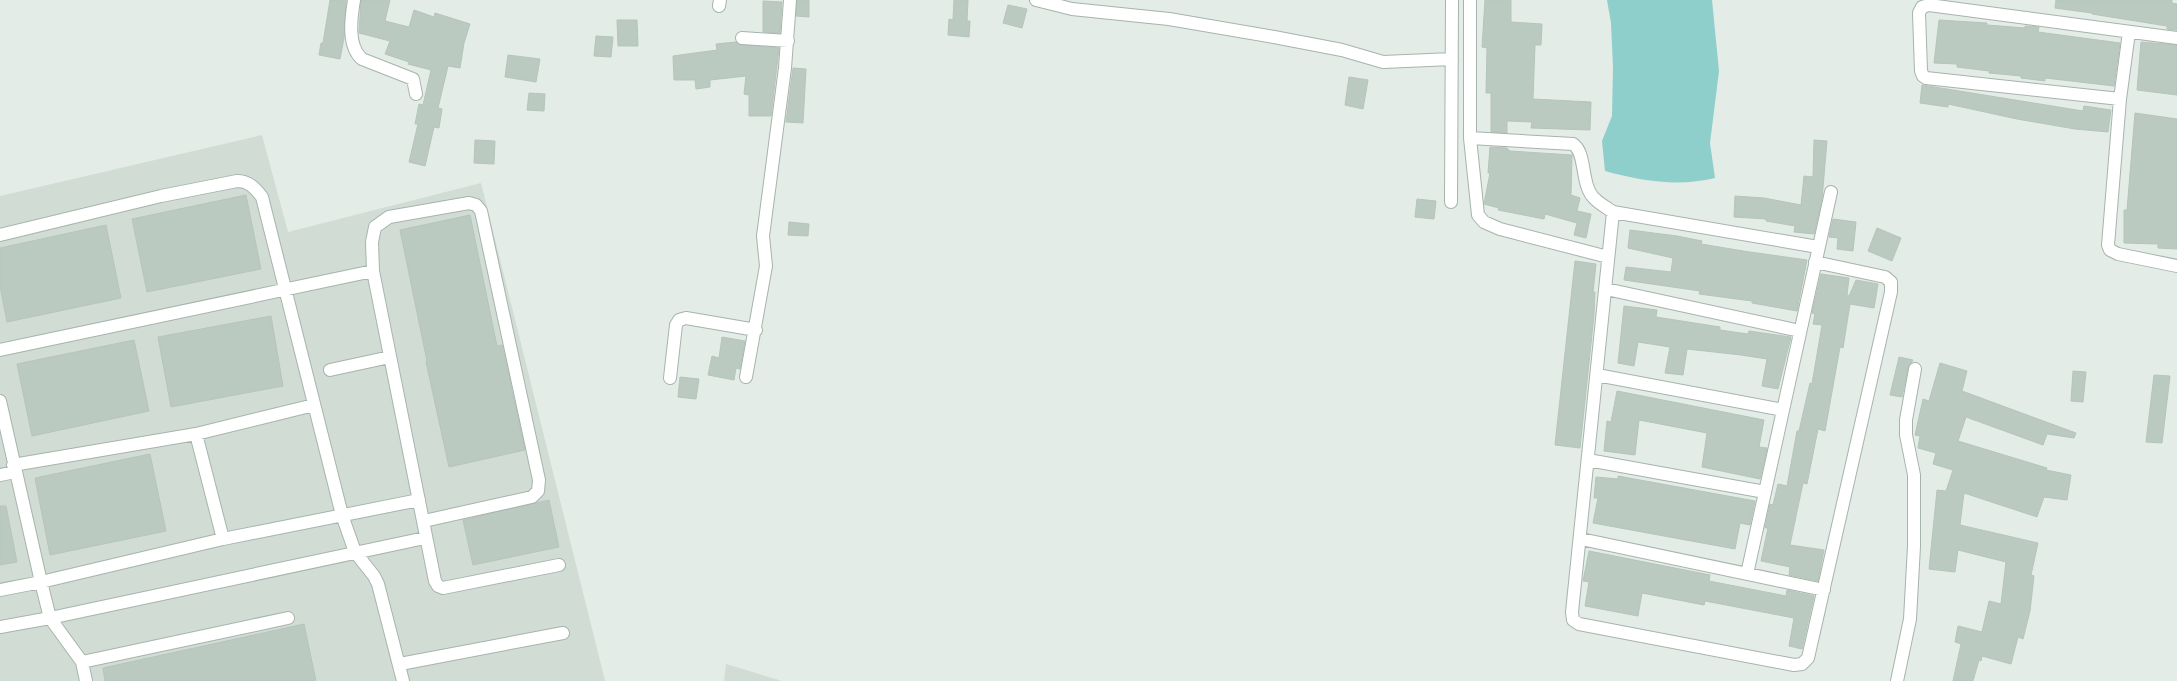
<svg xmlns="http://www.w3.org/2000/svg" width="2177" height="681" viewBox="0 0 2177 681" font-family="'Alegreya Sans',sans-serif">
	<rect width="100%" height="100%" fill="#e3ece6"/>
	<!-- built -->
	<path fill="#d1dcd5" d="M262,135L288,232L481,183L605,681H0V196Z
		M726,664L782,681H724Z"/>
	<!-- water -->
	<path fill="#8ececb" d="M1607,0H1712L1719,71L1710,143L1715,178C1678,187 1642,181 1605,171L1602,141L1612,116L1613,67L1611,23Z"/>
	<!-- building -->
	<path fill="#bbcac1" stroke="#b5c5bb" d="M330,0H346L344,38L340,59L319,55L321,43H323Z
		M361,0H390L385,21L409,27L414,10L434,17L435,13L470,24L464,43L460,68L448,66L438,108L442,109L439,128L434,127L425,166L409,162L418,124H415L419,104L423,105L431,70L408,64L409,62L385,54L390,41L359,33Z
		M797,0H809V17L796,16Z
		M954,0H968L967,21H970L969,37L948,35L949,19L953,20Z
		M1485,0H1511V22L1542,24L1541,45H1535L1533,99L1591,102L1590,130L1531,128L1532,122L1507,121V133L1491,132V93H1486L1487,48L1482,47Z
		M2056,0H2172V3L2177,4V30L2167,29V26L2092,14V13L2055,8Z
		M763,1L782,2L780,33L763,32Z
		M1008,5L1027,9L1022,28L1003,23Z
		M617,20H637L638,46H618Z
		M1939,20L1987,23V25L2025,28V26L2039,27L2038,32L2120,43L2114,86L2045,78V81L2021,78V76L1989,73V71L1957,67V64L1934,63Z
		M596,36L613,37L611,57L594,56Z
		M736,42L742,45L779,48L771,116H749V95L744,94L746,76L710,80V87L696,89L695,80H674L673,56L717,50L716,44Z
		M2141,42L2177,45V95L2137,90Z
		M508,55L540,59L536,82L505,77Z
		M793,68L806,69L803,123L786,122Z
		M1349,77L1368,80L1363,109L1345,105Z
		M1922,85L2083,111L2084,106L2111,110L2108,132L2075,129L2017,119L1948,104V107L1920,103Z
		M529,93L545,94L544,111L527,110Z
		M2135,113L2177,119V249L2158,248V244L2124,243V210H2127Z
		M475,140L495,141L494,164L474,163Z
		M1814,140L1827,141L1822,199L1814,234L1794,232L1795,226L1766,221V219L1734,217L1735,196L1764,198L1801,205L1804,176L1813,177Z
		M1490,147L1507,148L1510,151L1572,155L1571,195L1580,198L1577,211L1591,214L1586,238L1574,235L1577,223L1545,214L1544,219L1498,210L1499,208L1484,204L1490,173H1488Z
		M246,195L261,269L147,292L132,219Z
		M1417,199L1436,201L1434,219L1415,217Z
		M470,215L497,346L502,345L525,450L449,467L426,362L427,361L400,230Z
		M1833,219L1856,222L1853,251L1837,249L1838,238L1829,237Z
		M789,222L809,224L808,236L788,235Z
		M106,225L121,298L7,322L0,286V248Z
		M1877,228L1901,238L1892,261L1868,251Z
		M1630,230L1677,236L1702,241L1701,244L1743,251L1807,260L1797,311L1752,303V301L1699,294L1700,291L1624,280L1626,267L1671,272L1673,258L1628,248Z
		M1575,261L1596,264L1593,292H1595L1594,315L1580,448L1555,445Z
		M1821,274L1849,278L1847,295L1849,296L1856,280L1878,284L1874,308L1850,304L1843,348L1840,347L1825,431L1818,429L1807,484L1803,483L1790,545L1824,550L1818,581L1789,575L1790,567L1761,561L1768,528H1765L1770,504L1773,505L1778,484L1787,486L1797,431H1799L1810,383L1812,384L1822,325L1813,324L1815,314L1812,313Z
		M1624,306L1657,310L1656,317L1720,327V330L1748,334L1749,331L1791,337L1778,389L1762,386L1767,359L1741,355L1687,349L1683,375L1665,373L1670,347L1638,342L1634,366L1618,363Z
		M271,316L283,386L171,407L158,337Z
		M722,337L745,341L740,369L736,368L734,380L708,375L712,356L719,358Z
		M134,340L149,411L32,436L17,364Z
		M1899,357L1913,360L1908,368L1902,397L1890,395Z
		M1940,363L1967,371L1962,391L2076,433L2074,438L2047,434L2043,445L1966,417L1958,441L2047,468L2046,470L2071,475L2067,500L2044,497L2037,517L1964,493L1960,525L2038,543L2031,575L2034,576L2030,611L2023,639L2018,637L2011,664L1982,656L1981,661L1979,660L1973,681H1953L1961,644L1955,642L1958,626L1982,632L1989,601L2001,604L2006,562L1958,550L1955,572L1929,569L1937,490L1946,491L1953,470L1933,464L1936,453L1918,448L1920,436L1915,435L1923,399L1929,401Z
		M2073,371L2086,372L2083,402L2071,401Z
		M2154,375L2170,376L2162,443L2146,442Z
		M680,377L699,379L696,399L678,397Z
		M1617,391L1764,420L1759,447L1767,448L1760,479L1702,467L1707,433L1639,420L1635,455L1604,451L1607,421L1611,422Z
		M150,454L166,531L50,555L35,478Z
		M1618,476L1755,501L1750,525L1740,523L1735,549L1593,523L1598,498H1594L1596,477L1618,479Z
		M549,500L559,547L473,565L463,520Z
		M0,506H6L17,562L0,565Z
		M1589,551L1710,575L1709,581L1786,596L1787,590L1814,596L1802,649L1789,646L1794,618L1705,601L1704,605L1642,593L1638,616L1585,606L1589,582L1583,581Z
		M304,624L316,681H105L103,668Z"/>
	<g fill="none" stroke-linecap="round" stroke-linejoin="round">
		<defs>
			<path id="minor" d="M354,0C351,18 347,46 362,59L413,79L416,94
				M1036,0L1072,9L1169,19L1274,37L1342,50L1383,62L1452,59
				M1470,0V138L1478,215L1484,222L1500,229L1608,257
				M719,6L720,0
				M2129,32L2120,99L2108,245L2110,250L2118,254L2177,266
				M742,38L788,41
				M2120,99L1926,78L1923,76L1921,71L1919,13L1922,7L1929,5L2177,38
				M1470,138L1573,144C1587,153 1580,186 1595,199C1600,204 1607,208 1613,212L1818,247
				M1451,202L1452,0
				M1613,212L1572,612L1573,620L1579,624L1794,665L1802,664L1808,658L1891,292V282L1885,277L1815,262
				M0,235L161,196L237,181C249,181 255,188 262,197L342,515L355,552L374,576L378,584L403,681
				M1606,289L1800,331
				M0,350L373,271
				M330,370L390,357
				M1597,375L1783,410
				M746,377L766,266L763,236L785,68L790,0
				M670,378L676,325L679,320L686,318L756,330
				M0,401L41,582L0,590
				M196,434L314,405
				M1588,460L1765,492
				M13,465L196,434L223,539
				M0,475L15,472
				M424,521L532,497L538,491L539,480L481,211L476,205L469,203L389,217L375,227L372,242L373,271L435,581L438,586L443,588L559,565
				M1581,539L1824,590
				M1747,574L1831,192
				M0,627L50,618L41,582L223,539L419,500
				M82,662L288,618
				M400,664L563,633
				M86,681L82,662L50,618L425,538
				M1897,681L1910,619L1914,546V475L1906,435V420L1915,369"/>
		</defs>
		<!-- minor casing -->
		<use href="#minor" stroke="#a6b4ac" stroke-width="14"/>
		<!-- minor -->
		<use href="#minor" stroke="#fff" stroke-width="12"/>
	</g>
</svg>
